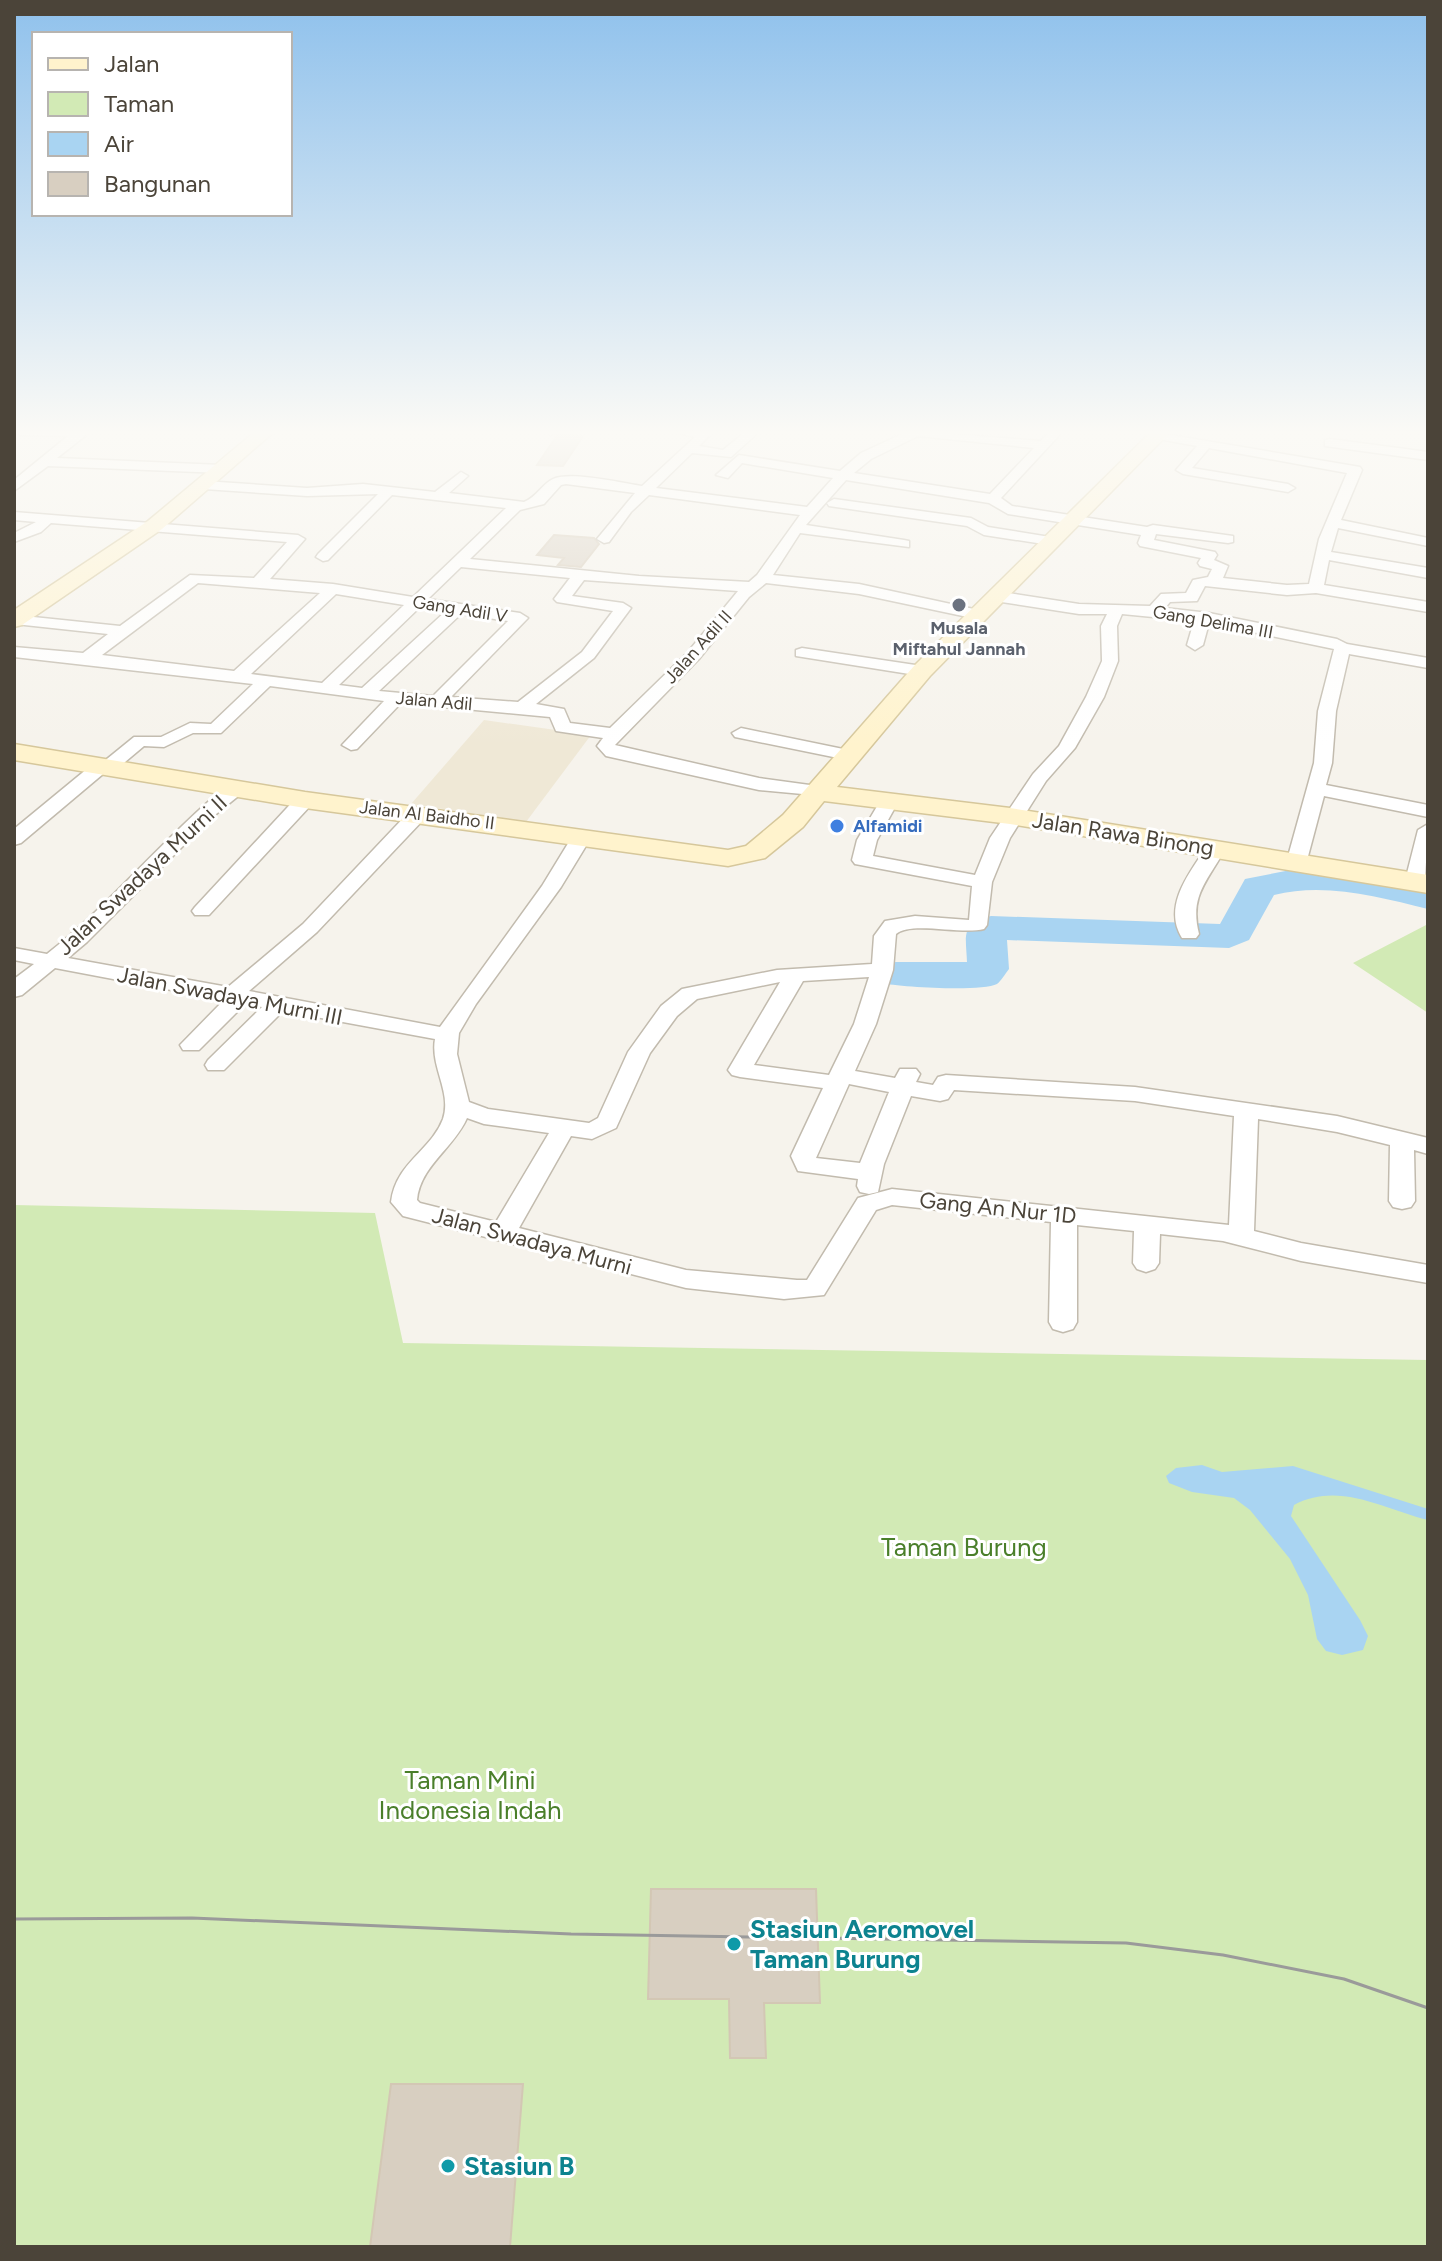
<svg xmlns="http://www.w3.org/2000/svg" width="1442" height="2261" viewBox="0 0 1442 2261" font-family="Figtree,sans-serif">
	<rect width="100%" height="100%" fill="#f6f3ec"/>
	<!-- education -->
	<path fill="#efe8d6" d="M484,720L591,735L526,822L411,804Z"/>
	<!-- green -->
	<path fill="#d2eab5" d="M1428,924V1013L1353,963Z
		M14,1205L375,1213L403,1343L1428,1360V2247H14Z"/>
	<!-- water -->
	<path fill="#a9d4f2" d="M1202,1465L1222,1472L1293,1466L1428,1509V1520C1383,1509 1339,1481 1294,1505L1291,1516L1360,1620L1368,1636L1363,1650L1342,1655L1326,1651L1317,1639L1308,1595L1290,1559L1250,1510L1234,1498L1192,1492L1169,1483L1166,1476L1176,1468Z"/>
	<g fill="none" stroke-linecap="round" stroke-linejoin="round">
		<!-- river -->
		<path fill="#a9d4f2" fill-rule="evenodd" d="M1301,868L1344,869L1428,885V909C1379,897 1325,882 1274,895L1249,940L1229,948L1007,940L1009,969C1005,974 1001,981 997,984C982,992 899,987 881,983L875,974L881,965L896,962H967C966,935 960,924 991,916L1220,924L1245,879Z"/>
	</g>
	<!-- building -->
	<path fill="#d8cfc1" stroke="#d3c7b4" stroke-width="2" d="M558,434L583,436L563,466L537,465Z
		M554,535L594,538L599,544L581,567L558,565L564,558L537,555Z
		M651,1889H816L820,2003H764L766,2058H730L729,1999H648Z
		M391,2084H523L510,2247H370Z"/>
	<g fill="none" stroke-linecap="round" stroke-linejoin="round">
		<defs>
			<path id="street" d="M15,430H85V436L57,458L222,465L229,469L222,473L48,466L14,491V480L68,436L20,435Z
				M546,430H559L551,435Z
				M666,430H715L699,446L723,450L748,430H761L731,457L692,453L656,488L807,507L833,478L742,463L728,478L716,475L739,455L840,471L861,453L902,434V430L1041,441L1051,430H1064L1001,498L1012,506L1147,527L1153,525L1233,536V542L1228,543L1156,534L1154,540L1215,552L1217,555L1214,560L1228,566L1223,578L1287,585L1309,584L1319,539L1347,473L1209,448L1192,468L1288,484L1295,488L1288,492L1183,474L1176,470L1197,446L1153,438V432L1360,467L1362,470L1341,520L1428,538V546L1338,528L1331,552L1428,568V578L1329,560L1324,585L1428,602V612L1316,593L1287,595L1205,586L1197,601L1170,602L1165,608L1209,613L1337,639L1347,644L1428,658V668L1349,654L1336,711L1332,763L1326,785L1428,805V817L1324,796L1307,860L1297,866L1290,864L1287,860L1314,763L1318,711L1334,649L1209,623L1203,645L1195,650L1187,645L1194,621L1122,614L1117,626L1118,661L1104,697L1075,748L1046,781L1010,838L992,882L987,925L984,929C961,935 911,921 896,934L893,970L876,1024L855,1071L895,1078L900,1069H916L920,1074L916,1082L933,1085L938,1077L946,1075L1135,1087L1337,1116L1428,1138V1154L1414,1150L1415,1201L1411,1207L1402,1209L1393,1207L1389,1201L1390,1145L1337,1132L1258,1119L1254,1231L1301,1243L1428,1265V1283L1301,1261L1223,1241L1160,1234L1159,1263L1155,1269L1146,1272L1137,1269L1133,1263L1134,1231L1077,1225V1322L1073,1329L1063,1332L1053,1329L1049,1322L1051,1222L892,1205L876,1210L824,1295L784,1299L686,1288L403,1216L391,1202C396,1162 431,1151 443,1119C452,1092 430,1067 435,1039L283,1011L224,1070H208L205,1065L208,1060L262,1007L245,1004L199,1050H183L180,1045L224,1000L55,968L22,995L14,997V979L34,964L14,960V948L47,954C112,903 164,837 228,785H242L244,789L242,793L210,819L87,942L68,958L228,987L303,924L411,810L418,808L427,814L425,818L317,932L249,991L440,1027L542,886L575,832H589L592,836L561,887L476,1004L459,1033L457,1054L469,1102L488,1109L589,1123L598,1118L628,1052L661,1006L682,989L777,970L872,964L874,936L885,921L915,916L969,920L972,886L855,864L852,860L857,840L882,798H896L898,802L877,840L873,856L975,875L990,838L1033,774L1059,746L1086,697L1102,661L1101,626L1107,614H1079L995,601L987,596L995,591L1079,604L1150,606L1161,594L1186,593L1193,580L1208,577L1212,569L1200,566L1198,563L1201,558L1140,546L1138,543L1141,535L1008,514L989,503L846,480L806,525L904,540L909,541V547L800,533L773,575L859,584L983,611V617L977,619L859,594L766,583L749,597L699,659L615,745L759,778L817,786L824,788L826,792L824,796L759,790L606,756L597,746L603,738L556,731L550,717L401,703L357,749L351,750L342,745L384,701L270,686L221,733H193L164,747L144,746L112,773L103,774L21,843L14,845V829L93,764L102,763L134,737H161L190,723L211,724L253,684L14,657V647L83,653L108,634L15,624L14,615L120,626L190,575L254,578L287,542L51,523L41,532L14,542V533L36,522L14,520V512L298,535L305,539L270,579L333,584L413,597L506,508L392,495L328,560L323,561L316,557L318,554L378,494L307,496L204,489L197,485L204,481L307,488L363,484L435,492L461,472L468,476L449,493L524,502C537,497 542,484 553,479C571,471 622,483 642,486L695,437ZM918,436L1034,448L990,494L854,473L871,459ZM566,484L635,493L597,539L604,543L609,542L631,512L649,495L800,515L757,575L749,582L639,576L470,559L520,510L544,504L561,485ZM461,567L570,578L554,599L557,602L613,611L582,652L518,702L451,697L528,618L520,613L428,599ZM584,580L738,591L687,653L610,728L570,723L564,709L536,704L594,658L631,608L623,603L572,596ZM198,583L320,593L234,671L102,655ZM336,594L404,605L322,683L251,674ZM420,607L446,611L362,688L339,685ZM461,614L508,621L433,696L379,691ZM869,977L854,1024L829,1075L754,1065L803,981ZM780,982L728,1070L732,1075L740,1077L823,1088L791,1156L798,1171L858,1179L857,1186L860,1192L869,1194L878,1192L884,1164L911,1096L940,1101L948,1099L954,1090L1135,1101L1234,1116L1229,1225L892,1189L858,1198L807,1280H797L686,1270L519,1228L571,1136L592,1139L616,1128L650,1053L677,1016L697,999ZM849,1084L889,1092L860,1163L816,1158ZM467,1118L484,1124L549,1133L496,1222L420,1203L417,1200C420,1166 454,1148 467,1118Z
				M1330,439L1428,452V460L1325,446V440Z
				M834,499L971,518L988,527L1050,537L1057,541L1050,545L984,535L967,526L829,506L827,503Z
				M802,648L922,666L930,671L922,676L796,656V650Z
				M741,728L848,750L857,755L848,760L735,737L732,733Z
				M305,794L312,796L314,800L312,804L209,915H195L192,911L195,907L298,796Z
				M1428,824L1425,881L1415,887L1408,885L1405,881L1418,830Z
				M1215,843L1225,849C1208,881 1189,895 1199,934L1196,938H1182C1162,906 1190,872 1208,845Z"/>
			<path id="secondary" d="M257,430H276L162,529L22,625L14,627V610L148,521Z
				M1153,430H1172L930,676L837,787L1010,808L1428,875V893L1010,824L824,801L803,827L765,858L728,866L305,808L14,760V744L305,792L728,850L746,846L783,815L914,666Z"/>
		</defs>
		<!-- street casing -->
		<use href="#street" stroke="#c2bbae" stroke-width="3"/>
		<!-- secondary casing -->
		<use href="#secondary" stroke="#d6c79b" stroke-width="3"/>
		<!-- street -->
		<use href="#street" fill="#fff" fill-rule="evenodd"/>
		<!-- secondary -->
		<use href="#secondary" fill="#fff3cd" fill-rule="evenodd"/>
		<!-- tram -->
		<path stroke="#9a9a9a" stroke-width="3" d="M14,1919L192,1918L571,1934L1126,1943L1223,1955L1344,1979L1428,2008"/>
	</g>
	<!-- sky -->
	<linearGradient id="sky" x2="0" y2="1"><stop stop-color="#8fc1ec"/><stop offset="0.58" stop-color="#fbfaf6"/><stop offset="1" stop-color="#fbfaf6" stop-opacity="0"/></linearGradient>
	<rect width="1442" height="746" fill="url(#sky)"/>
	<!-- markers -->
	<circle fill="#6b7280" stroke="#fff" stroke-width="3" cx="959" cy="605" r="8"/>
	<circle fill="#3f7fe0" stroke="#fff" stroke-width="3" cx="837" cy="826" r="8"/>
	<g fill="#0f9aa8" stroke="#fff" stroke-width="3">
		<circle cx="734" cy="1944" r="8"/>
		<circle cx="448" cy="2166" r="8"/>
	</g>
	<g text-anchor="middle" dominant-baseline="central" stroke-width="6" stroke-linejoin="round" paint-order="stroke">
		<!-- far-street labels -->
		<g font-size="18" fill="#4b4439" stroke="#fff">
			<text transform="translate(460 609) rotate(9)">Gang Adil V</text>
			<text transform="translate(1213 622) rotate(10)">Gang Delima III</text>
			<text transform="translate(698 647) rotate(-48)">Jalan Adil II</text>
			<text transform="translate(434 701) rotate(5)">Jalan Adil</text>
			<text transform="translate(427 815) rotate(7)">Jalan Al Baidho II</text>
		</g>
		<!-- far-worship labels -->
		<g font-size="18" font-weight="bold" fill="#5b616d" stroke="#fff">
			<text x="959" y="628">Musala<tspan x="959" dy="21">Miftahul Jannah</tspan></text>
		</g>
		<!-- far-shop labels -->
		<g font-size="18" font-weight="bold" fill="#366cbe" stroke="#fff" text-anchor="start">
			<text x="853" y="826">Alfamidi</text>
		</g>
		<!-- street labels -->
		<g font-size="22" fill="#4b4439" stroke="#fff">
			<text transform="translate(1123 834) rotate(9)">Jalan Rawa Binong</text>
			<text transform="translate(142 875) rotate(-43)">Jalan Swadaya Murni II</text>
			<text transform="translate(230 996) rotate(11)">Jalan Swadaya Murni III</text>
			<text transform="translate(998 1208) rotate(6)">Gang An Nur 1D</text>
			<text transform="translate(532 1241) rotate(15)">Jalan Swadaya Murni</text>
		</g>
		<!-- near-park labels -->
		<g font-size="26" fill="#4a7f2a" stroke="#fff">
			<text x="964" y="1547">Taman Burung</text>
			<text x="470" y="1780">Taman Mini<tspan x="470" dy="30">Indonesia Indah</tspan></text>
		</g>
		<!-- near-culture labels -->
		<g font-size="26" font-weight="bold" fill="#0d838f" stroke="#fff" text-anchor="start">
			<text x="750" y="1929">Stasiun Aeromovel<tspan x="750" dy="30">Taman Burung</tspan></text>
			<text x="464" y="2166">Stasiun B</text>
		</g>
	</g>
	<!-- border -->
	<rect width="1442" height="2261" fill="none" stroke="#4b4439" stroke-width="32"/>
	<!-- legend -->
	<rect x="32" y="32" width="260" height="184" fill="#ffffff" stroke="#b7b4b0" stroke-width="2"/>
	<rect x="48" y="58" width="40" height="12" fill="#fff3cd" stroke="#b7b4b0" stroke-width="2"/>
	<text x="104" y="72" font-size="24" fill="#4b4439">Jalan</text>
	<rect x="48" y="92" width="40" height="24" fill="#d2eab5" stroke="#b7b4b0" stroke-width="2"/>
	<text x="104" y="112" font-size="24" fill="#4b4439">Taman</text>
	<rect x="48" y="132" width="40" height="24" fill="#a9d4f2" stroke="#b7b4b0" stroke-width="2"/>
	<text x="104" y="152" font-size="24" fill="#4b4439">Air</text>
	<rect x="48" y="172" width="40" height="24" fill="#d8cfc1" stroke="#b7b4b0" stroke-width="2"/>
	<text x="104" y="192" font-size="24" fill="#4b4439">Bangunan</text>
</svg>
